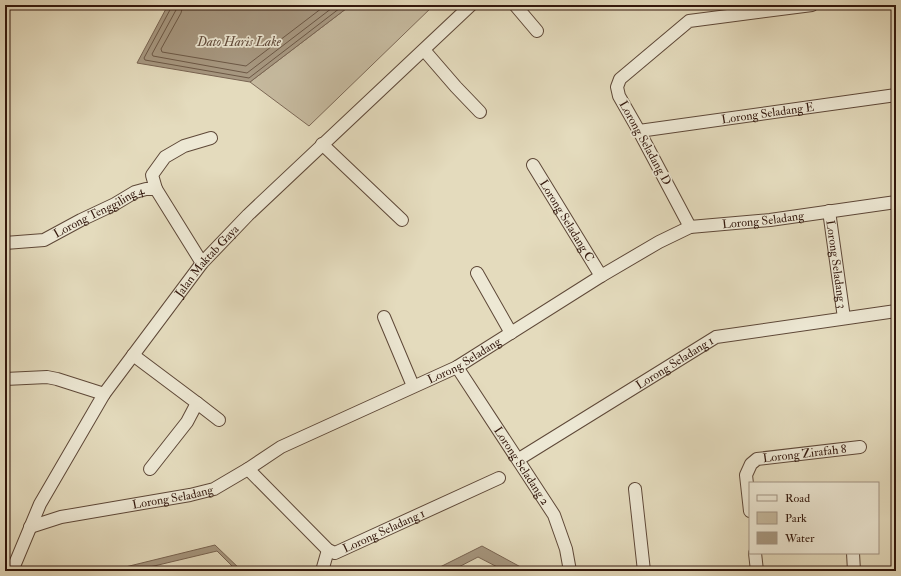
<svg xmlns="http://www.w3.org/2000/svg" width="901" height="576" viewBox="0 0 901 576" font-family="'IM FELL Double Pica',serif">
	<rect width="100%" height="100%" fill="#e4dbbd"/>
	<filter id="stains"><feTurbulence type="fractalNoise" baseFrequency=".005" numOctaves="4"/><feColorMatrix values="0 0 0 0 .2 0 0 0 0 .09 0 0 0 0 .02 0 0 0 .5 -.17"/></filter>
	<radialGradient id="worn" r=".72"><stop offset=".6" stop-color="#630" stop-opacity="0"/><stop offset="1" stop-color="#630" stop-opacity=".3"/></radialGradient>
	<!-- green -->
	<path fill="#c6ba9f" stroke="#7c6856" d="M351,5H434L309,126L250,82Z"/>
	<!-- water -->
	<path fill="#a79881" stroke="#786452" d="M168,5H351L250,82L137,63Z
		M215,545L242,571H237L217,551L133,571H109Z
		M482,546L528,571H505L478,557L451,571H432Z"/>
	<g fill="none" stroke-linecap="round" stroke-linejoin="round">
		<!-- shore -->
		<path stroke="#6c5846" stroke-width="1" d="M172,5L171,8L144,58L145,60L249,78L344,5
			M177,5L176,10L152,54L153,56L247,73L336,5
			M183,5L181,13L161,49L162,52L246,66L326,5"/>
		<defs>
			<g id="minor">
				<path d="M515,5L537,31"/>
				<path d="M424,50L456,87L480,112"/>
				<path id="s1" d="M639,131L896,95"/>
				<path d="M322,144L402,220"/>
				<path id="s2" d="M533,165L601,276"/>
				<path d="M156,189L152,175L165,157L184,146L211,138"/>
				<path id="s3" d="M829,211L844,318"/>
				<path d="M690,227L639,131L619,96L617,87L620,79L689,21L812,5"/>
				<path id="s4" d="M5,243L44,240L81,220L115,204L135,192L146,189H156L202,263"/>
				<path d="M477,273L511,333"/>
				<path d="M384,317L413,386"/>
				<path d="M133,355L197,403L187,422L150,469"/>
				<path id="s5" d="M457,367L554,515L566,549L570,571"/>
				<path d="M5,379L47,377L57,379L104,394"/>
				<path d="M197,403L219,420"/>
				<path id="s6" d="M519,459L716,337L896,311"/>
				<path id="s7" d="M248,469L328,550L335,553L499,478"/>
				<path d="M635,489L644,571"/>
				<path id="s8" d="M750,511L746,475L751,464L757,459L860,447"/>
				<path id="s9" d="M30,527L61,517L190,495L214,489L248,469L281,447L457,367L601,276L659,242L690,227L770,220L896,202"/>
				<path d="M755,553L757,571"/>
				<path d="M853,553L854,571"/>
				<path id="s10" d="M12,571L40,504L104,394L202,263L248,215L471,5"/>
				<path d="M322,571L328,550"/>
			</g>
		</defs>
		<!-- minor casing -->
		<use href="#minor" stroke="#5e4838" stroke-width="14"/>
		<!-- minor -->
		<use href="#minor" stroke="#ede8d4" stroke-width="12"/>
	</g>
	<g text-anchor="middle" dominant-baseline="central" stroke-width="3.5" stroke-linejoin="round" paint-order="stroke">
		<!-- street labels -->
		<g font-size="12" fill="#32170c" stroke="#ede8d4">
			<text stroke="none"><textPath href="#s1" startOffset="130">Lorong Seladang E</textPath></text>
			<text transform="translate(645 143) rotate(61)">Lorong Seladang D</text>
			<text stroke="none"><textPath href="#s4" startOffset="101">Lorong Tenggiling 4</textPath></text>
			<text stroke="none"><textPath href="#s9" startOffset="806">Lorong Seladang</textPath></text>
			<text stroke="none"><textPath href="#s2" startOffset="65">Lorong Seladang C</textPath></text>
			<text stroke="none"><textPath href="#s10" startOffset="368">Jalan Maktab Gaya</textPath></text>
			<text stroke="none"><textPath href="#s3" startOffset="54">Lorong Seladang 3</textPath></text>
			<text stroke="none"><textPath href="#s9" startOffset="470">Lorong Seladang</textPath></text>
			<text stroke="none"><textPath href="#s6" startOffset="183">Lorong Seladang 1</textPath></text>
			<text stroke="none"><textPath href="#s8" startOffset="104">Lorong Zirafah 8</textPath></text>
			<text stroke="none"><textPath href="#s5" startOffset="118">Lorong Seladang 2</textPath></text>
			<text stroke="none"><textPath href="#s9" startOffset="146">Lorong Seladang</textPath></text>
			<text stroke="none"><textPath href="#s7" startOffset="175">Lorong Seladang 1</textPath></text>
		</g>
		<!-- water labels -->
		<g font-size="13" font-style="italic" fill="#614b3b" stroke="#ede8d4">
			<text x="239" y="42">Dato Haris Lake</text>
		</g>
	</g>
	<!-- margin -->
	<rect width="901" height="576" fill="none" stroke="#e4dbbd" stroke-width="20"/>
	<rect x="6" y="6" width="889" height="564" fill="none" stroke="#32170c" stroke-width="2"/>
	<rect x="10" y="10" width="881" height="556" fill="none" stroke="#32170c"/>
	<!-- legend -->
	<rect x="749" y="482" width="130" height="72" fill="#ede8d4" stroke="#a29484"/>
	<rect x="757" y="495" width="20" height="6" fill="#ede8d4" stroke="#a29484"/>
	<text x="785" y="502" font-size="12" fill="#32170c">Road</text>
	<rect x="757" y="512" width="20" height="12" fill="#c6ba9f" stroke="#a29484"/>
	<text x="785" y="522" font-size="12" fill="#32170c">Park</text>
	<rect x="757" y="532" width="20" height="12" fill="#a79881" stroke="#a29484"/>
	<text x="785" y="542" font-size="12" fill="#32170c">Water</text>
	<rect width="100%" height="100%" filter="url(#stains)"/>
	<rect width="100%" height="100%" fill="url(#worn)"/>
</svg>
